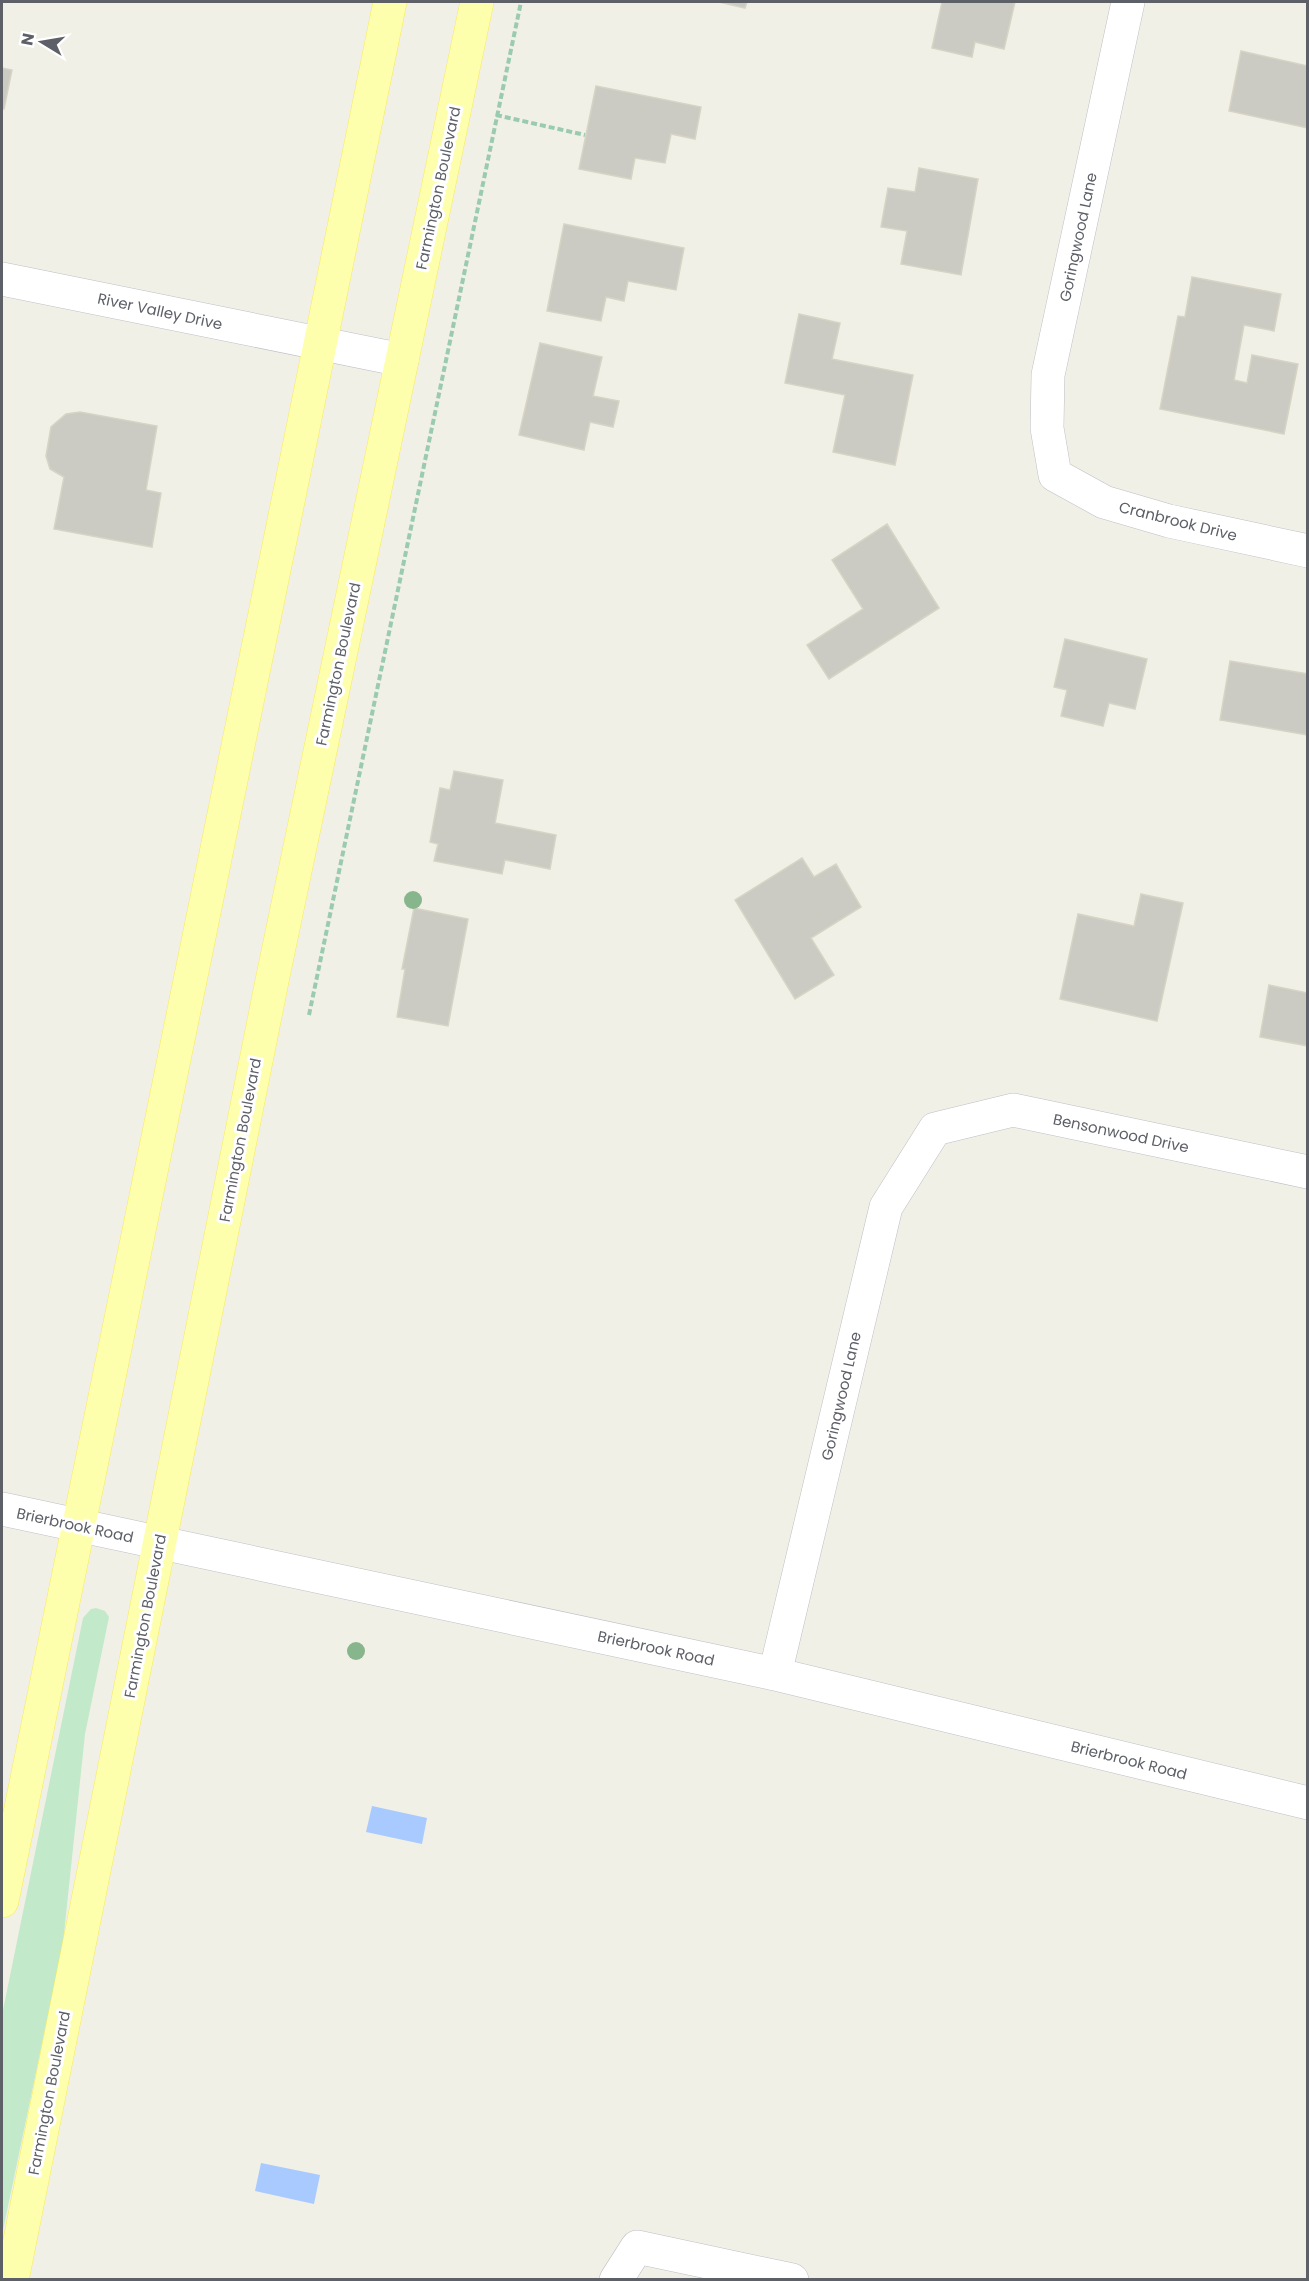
<svg xmlns="http://www.w3.org/2000/svg" width="1309" height="2281" viewBox="0 0 1309 2281" font-family="Poppins,sans-serif">
	<rect width="100%" height="100%" fill="#f1f0e6"/>
	<!-- green -->
	<path fill="#c2e9c9" d="M96,1608L105,1611L109,1617L85,1734L63,1943L2,2235V2015L83,1618L91,1609Z"/>
	<!-- water -->
	<path fill="#a8caff" d="M372,1806L427,1818L422,1844L366,1832Z
		M261,2163L320,2175L314,2204L255,2191Z"/>
	<!-- building -->
	<path fill="#cccbc3" stroke="#d6d4c4" stroke-width="1.5" d="M719,2H747L745,8Z
		M942,2H1015L1004,49L975,42L972,57L932,48Z
		M1241,51L1308,66V128L1229,111Z
		M2,68L12,70L4,109H2Z
		M596,86L701,107L695,139L671,134L665,163L635,158L631,179L579,169Z
		M919,168L978,179L961,275L901,264L907,231L881,227L888,188L915,192Z
		M564,224L684,248L676,290L628,281L624,301L606,297L601,321L547,311Z
		M1192,277L1281,294L1274,331L1244,325L1234,380L1247,383L1252,355L1298,364L1284,434L1160,409L1178,316L1185,317Z
		M799,314L840,323L832,359L913,375L895,465L833,452L845,395L785,383Z
		M540,343L602,357L593,396L619,401L613,427L590,422L584,450L519,435Z
		M80,412L157,426L146,490L161,493L152,547L54,529L64,477L50,469L46,456L51,427L66,414Z
		M887,524L939,608L829,679L807,645L863,609L832,560Z
		M1065,639L1147,659L1135,709L1109,703L1103,726L1061,716L1067,690L1054,687Z
		M1230,661L1308,674V735L1220,720Z
		M454,771L503,780L495,823L556,835L550,869L505,860L502,874L434,861L438,844L430,842L440,788L450,790Z
		M802,858L814,877L836,864L861,907L811,938L834,975L795,999L735,900Z
		M1141,894L1183,903L1157,1021L1060,999L1078,914L1134,926Z
		M414,908L468,919L448,1026L397,1017L405,969H402Z
		M1269,985L1308,993V1046L1260,1037Z"/>
	<g fill="none" stroke-linecap="round" stroke-linejoin="round">
		<defs>
			<path id="minor" d="M1128,2L1048,375L1047,428L1055,475L1104,502L1169,521L1308,551
				M2,279L402,360
				M2,1509L775,1674L1308,1803
				M775,1674L886,1207L935,1129L1013,1110L1308,1172
				M616,2280L637,2247L792,2280"/>
			<path id="major" d="M2,1901L390,2
				M12,2280L273,976L477,2"/>
		</defs>
		<!-- minor casing -->
		<use href="#minor" stroke="#bebfc6" stroke-width="34"/>
		<!-- major casing -->
		<use href="#major" stroke="#faea56" stroke-width="34"/>
		<!-- path -->
		<path stroke="#9acbb1" stroke-width="4" stroke-dasharray="6 3" stroke-linecap="butt" d="M496,115L585,135
			M309,1015L521,2"/>
		<!-- minor -->
		<use href="#minor" stroke="#fff" stroke-width="33"/>
		<!-- major -->
		<use href="#major" stroke="#feffad" stroke-width="33"/>
	</g>
	<!-- trees -->
	<g fill="#87b58c">
		<circle cx="413" cy="900" r="9"/>
		<circle cx="356" cy="1651" r="9"/>
	</g>
	<g text-anchor="middle" dominant-baseline="central" stroke-width="6" stroke-linejoin="round" paint-order="stroke">
		<!-- street labels -->
		<g font-size="15" fill="#5e6068" stroke="#fff">
			<text transform="translate(438 188) rotate(-78)">Farmington Boulevard</text>
			<text transform="translate(1078 237) rotate(-78)">Goringwood Lane</text>
			<text transform="translate(160 311) rotate(12)">River Valley Drive</text>
			<text transform="translate(1178 521) rotate(14)">Cranbrook Drive</text>
			<text transform="translate(338 664) rotate(-78)">Farmington Boulevard</text>
			<text transform="translate(1121 1133) rotate(12)">Bensonwood Drive</text>
			<text transform="translate(240 1140) rotate(-79)">Farmington Boulevard</text>
			<text transform="translate(841 1396) rotate(-77)">Goringwood Lane</text>
			<text transform="translate(75 1525) rotate(12)">Brierbrook Road</text>
			<text transform="translate(145 1616) rotate(-79)">Farmington Boulevard</text>
			<text transform="translate(656 1648) rotate(12)">Brierbrook Road</text>
			<text transform="translate(1129 1760) rotate(14)">Brierbrook Road</text>
			<text transform="translate(49 2093) rotate(-79)">Farmington Boulevard</text>
		</g>
	</g>
	<!-- border -->
	<rect width="1309" height="2281" fill="none" stroke="#5e6068" stroke-width="6"/>
	<!-- north arrow -->
	<g transform="translate(42 42) rotate(281)" stroke="#ffffff" stroke-width="4.5" paint-order="stroke">
	<path d="M0-4.5L10 22L0 15L-10 22Z" fill="#5e6068"/>
	<text y="-9" font-size="16" font-weight="bold" text-anchor="middle" fill="#5e6068">N</text>
	</g>
</svg>
